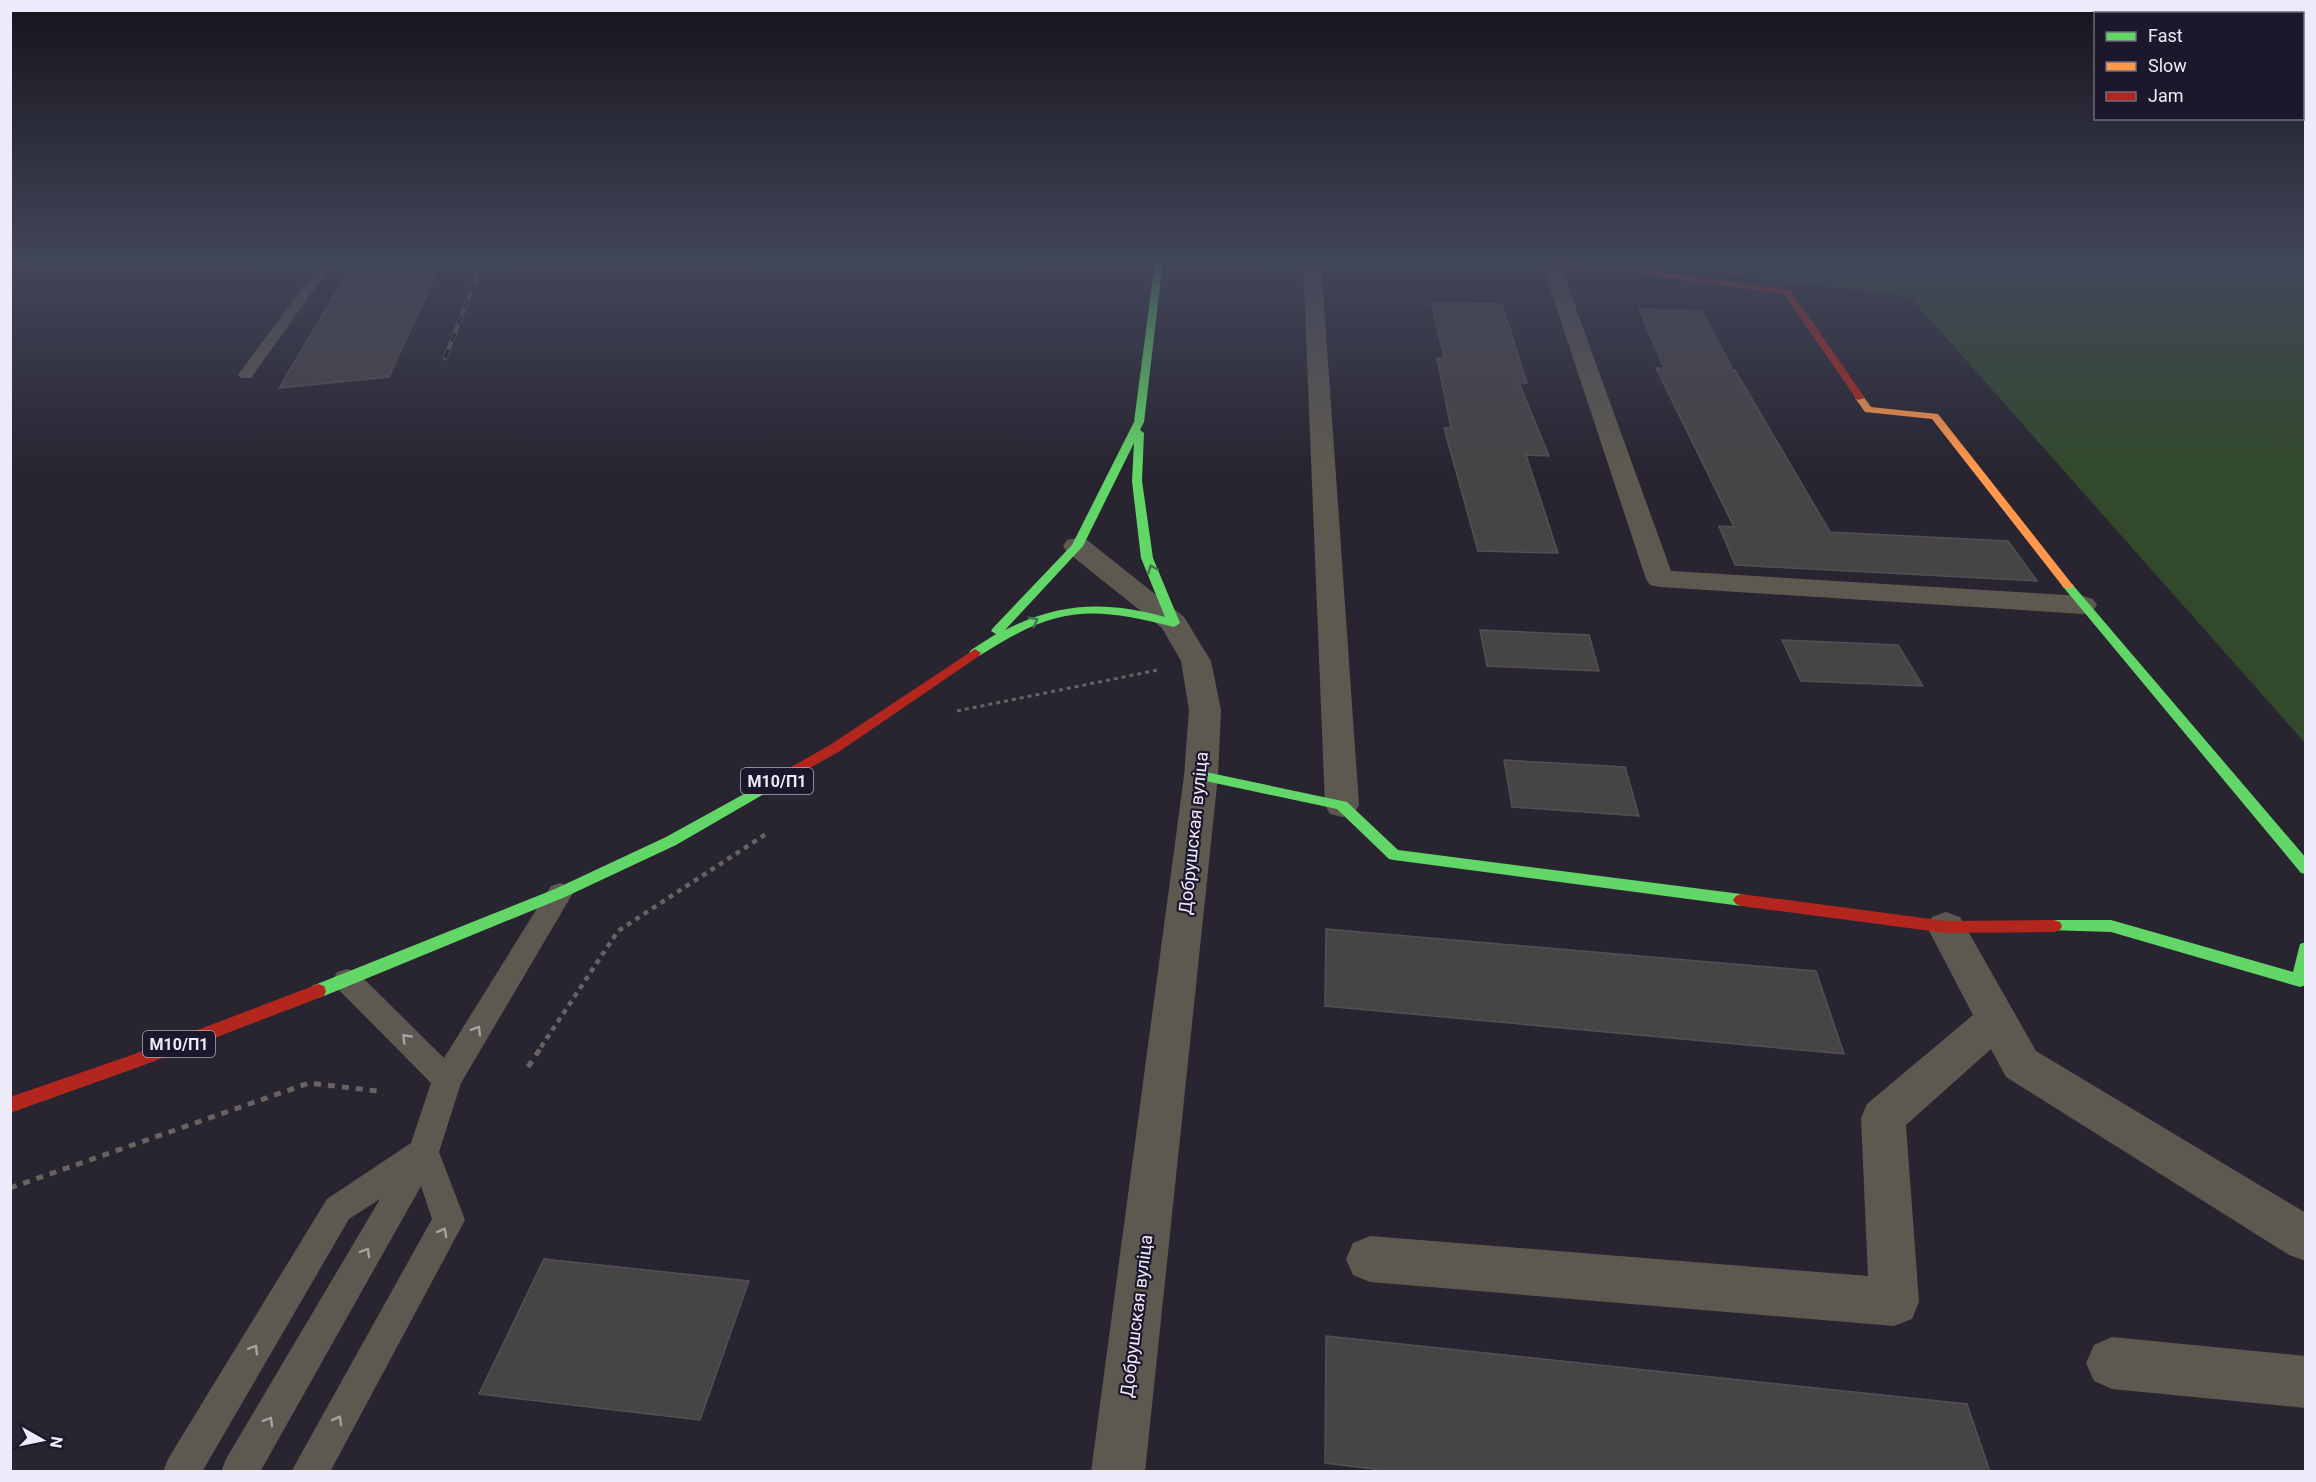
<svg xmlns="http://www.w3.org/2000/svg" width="2316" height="1482" viewBox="0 0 2316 1482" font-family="Roboto,sans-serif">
	<rect width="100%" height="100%" fill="#282531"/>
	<!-- green -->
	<path fill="#32492c" d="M1618,261H2305V743L1910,297Z"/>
	<!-- building -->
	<path fill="#474446" stroke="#544f52" stroke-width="1.5" d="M380,261H442L389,377L279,388L353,263Z
		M1431,302L1502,304L1527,383H1519L1549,456L1526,455L1558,553L1478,551L1444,428H1451L1437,358H1444Z
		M1639,309L1702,311L1733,370H1735L1830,532L2008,541L2037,581L1735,565L1719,526L1734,527L1656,368H1664Z
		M1480,630L1589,635L1599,671L1487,666Z
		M1782,640L1898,645L1923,686L1801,681Z
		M1504,760L1625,767L1639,816L1512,807Z
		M1326,929L1816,971L1844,1054L1325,1006Z
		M544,1259L749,1281L700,1420L479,1394Z
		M1326,1336L1967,1404L1990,1472H1398L1325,1463Z"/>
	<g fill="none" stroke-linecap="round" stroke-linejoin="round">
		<!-- path-far2 -->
		<path stroke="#676360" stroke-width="3" stroke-dasharray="4 4" stroke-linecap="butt" d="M957,711L1158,670"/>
		<!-- path-far1 -->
		<path stroke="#676360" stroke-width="4.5" stroke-dasharray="5 5" stroke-linecap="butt" d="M541,1047L618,931L769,832"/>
		<!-- path -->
		<path stroke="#676360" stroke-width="5" stroke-dasharray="7 7" stroke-linecap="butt" d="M528,1067L542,1046
			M10,1188L309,1083L377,1091"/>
		<!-- lane -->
		<path fill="#5e5950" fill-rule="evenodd" d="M322,261H334L251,378H241L238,375Z
			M560,883L569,886L573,893L461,1083L439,1152L465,1220L330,1472H291L432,1219L421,1186L260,1472H221L226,1459L380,1199L349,1219L202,1472H163L168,1459L327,1199L411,1143L431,1083L337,988L333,980L337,972L347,969L357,972L444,1058L551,886Z"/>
		<!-- street -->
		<path fill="#5e5950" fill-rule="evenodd" d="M1303,261H1321L1359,805L1354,814L1342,817L1330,814L1325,805Z
			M1544,261H1558L1560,264L1671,571L2083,596L2093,599L2097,605L2093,611L2083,614L1660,587L1650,585L1646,579L1542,264Z
			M1077,538L1087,540L1184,617L1211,661L1221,710L1218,776L1145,1472H1091L1184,776L1189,710L1181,661L1162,628L1067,552L1063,546L1067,540Z
			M1946,912L1960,917L2036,1051L2306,1213V1261L2289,1255L2006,1077L1991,1049L1906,1125L1919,1302L1912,1319L1894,1326L1370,1282L1353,1275L1346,1259L1353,1243L1370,1236L1868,1276L1861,1118L1867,1104L1973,1015L1927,927L1932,917Z
			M2112,1337L2306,1356V1408L2112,1389L2094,1381L2086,1363L2094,1345Z"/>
		<!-- fast -->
		<path fill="#63d668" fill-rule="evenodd" d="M1155,261H1163L1144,422L1140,430L1144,433L1142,481L1153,558L1180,623L1174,627C1088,605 1055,607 979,656H971L969,653L971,650L996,634L991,631L993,628L1072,545L1134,422ZM1134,443L1132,481L1141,558L1165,617C1107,601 1060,602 1005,630L1083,546Z
			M2068,583L2072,584L2306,858V874L2301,873L2064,588L2062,586Z
			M1201,771L1347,802L1398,850L1741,894L1746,896L1749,900L1746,904L1741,906L1394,860L1389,859L1337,809L1196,779L1194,776Z
			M766,782L771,784L773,787L771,790L676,845L565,897L324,996L318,998L312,996L310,991L312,986L555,889L666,837Z
			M2054,920H2111L2293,972L2300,944L2306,942V985L2300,987L2111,932L2048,930L2046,926L2048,922Z"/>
		<!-- slow -->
		<path fill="#ff974d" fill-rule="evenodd" d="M1857,396H1863L1871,407L1938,414L2072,584L2074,586L2072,588H2064L1932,419L1865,412L1855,398Z"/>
		<!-- jam -->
		<path fill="#b3261e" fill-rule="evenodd" d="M1529,261H1556L1628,268L1790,290L1865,398L1857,400L1784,294L1628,272L1533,263Z
			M975,649L981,653L979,656L840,751L771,790H761L759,787L761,784L830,745Z
			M1741,894L1946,921L2054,920L2060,922L2062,926L2060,930L2054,932L1946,933L1741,906L1736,904L1733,900L1736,896Z
			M318,984L324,986L326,991L324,996L144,1065L10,1113V1097L132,1055Z"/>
		<defs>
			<path id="rail" d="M445,358L483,261"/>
		</defs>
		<!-- rail casing -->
		<use href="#rail" stroke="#5f5c5d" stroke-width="4.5"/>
		<!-- rail -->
		<use href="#rail" stroke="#1c172b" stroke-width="3" stroke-dasharray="9" stroke-linecap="butt"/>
	</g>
	<!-- one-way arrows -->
	<defs><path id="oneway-chevron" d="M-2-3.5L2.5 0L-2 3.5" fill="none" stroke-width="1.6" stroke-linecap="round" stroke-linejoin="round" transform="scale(1.5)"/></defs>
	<g stroke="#40764a">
		<use href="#oneway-chevron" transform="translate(1152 569) rotate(-112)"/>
		<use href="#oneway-chevron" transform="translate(1034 621) rotate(-27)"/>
	</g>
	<g stroke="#a6a2a4">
		<use href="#oneway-chevron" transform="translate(477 1030) rotate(-59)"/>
		<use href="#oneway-chevron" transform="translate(406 1038) rotate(-134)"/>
		<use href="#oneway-chevron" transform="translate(443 1232) rotate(-61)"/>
		<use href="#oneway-chevron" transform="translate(366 1252) rotate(-60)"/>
		<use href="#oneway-chevron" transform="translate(254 1349) rotate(-59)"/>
		<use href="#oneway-chevron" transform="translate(338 1420) rotate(-61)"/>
		<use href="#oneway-chevron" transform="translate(269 1421) rotate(-60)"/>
	</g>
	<!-- sky -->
	<linearGradient id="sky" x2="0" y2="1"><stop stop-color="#16141b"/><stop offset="0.56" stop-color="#42465a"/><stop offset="1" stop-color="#42465a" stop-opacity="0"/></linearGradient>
	<rect width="2316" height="468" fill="url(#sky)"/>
	<g text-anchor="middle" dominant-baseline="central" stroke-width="4.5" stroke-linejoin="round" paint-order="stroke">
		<!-- shield labels -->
		<g fill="#1c172b" stroke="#aeabbb" stroke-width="1.5">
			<rect x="741" y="768" width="72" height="26" rx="4.5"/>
			<rect x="143" y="1031" width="72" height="26" rx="4.5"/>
		</g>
		<g font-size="16" font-weight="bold" fill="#edeaf9">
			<text x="777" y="781">М10/П1</text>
			<text x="179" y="1044">М10/П1</text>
		</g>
		<!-- street labels -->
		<g font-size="18" fill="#edeaf9" stroke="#1c172b">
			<text transform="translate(1193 833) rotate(-84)">Добрушская вуліца</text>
			<text transform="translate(1136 1316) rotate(-83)">Добрушская вуліца</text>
		</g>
	</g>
	<!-- border -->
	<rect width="2316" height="1482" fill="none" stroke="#edeaf9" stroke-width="24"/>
	<!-- legend -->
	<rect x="2094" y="12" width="210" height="108" fill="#1c172b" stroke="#706b7d" stroke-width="1.5"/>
	<rect x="2106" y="32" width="30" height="9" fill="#63d668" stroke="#706b7d" stroke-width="1.5"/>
	<text x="2148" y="42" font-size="18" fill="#edeaf9">Fast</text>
	<rect x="2106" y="62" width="30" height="9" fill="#ff974d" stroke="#706b7d" stroke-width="1.5"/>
	<text x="2148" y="72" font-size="18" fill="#edeaf9">Slow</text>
	<rect x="2106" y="92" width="30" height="9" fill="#b3261e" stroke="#706b7d" stroke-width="1.5"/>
	<text x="2148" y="102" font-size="18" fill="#edeaf9">Jam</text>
	<!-- north arrow -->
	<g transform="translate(42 1440) rotate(99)" stroke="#1c172b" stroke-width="4.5" paint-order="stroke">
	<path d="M0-4.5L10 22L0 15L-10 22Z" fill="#edeaf9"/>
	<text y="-9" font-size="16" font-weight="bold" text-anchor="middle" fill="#edeaf9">N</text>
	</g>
</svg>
